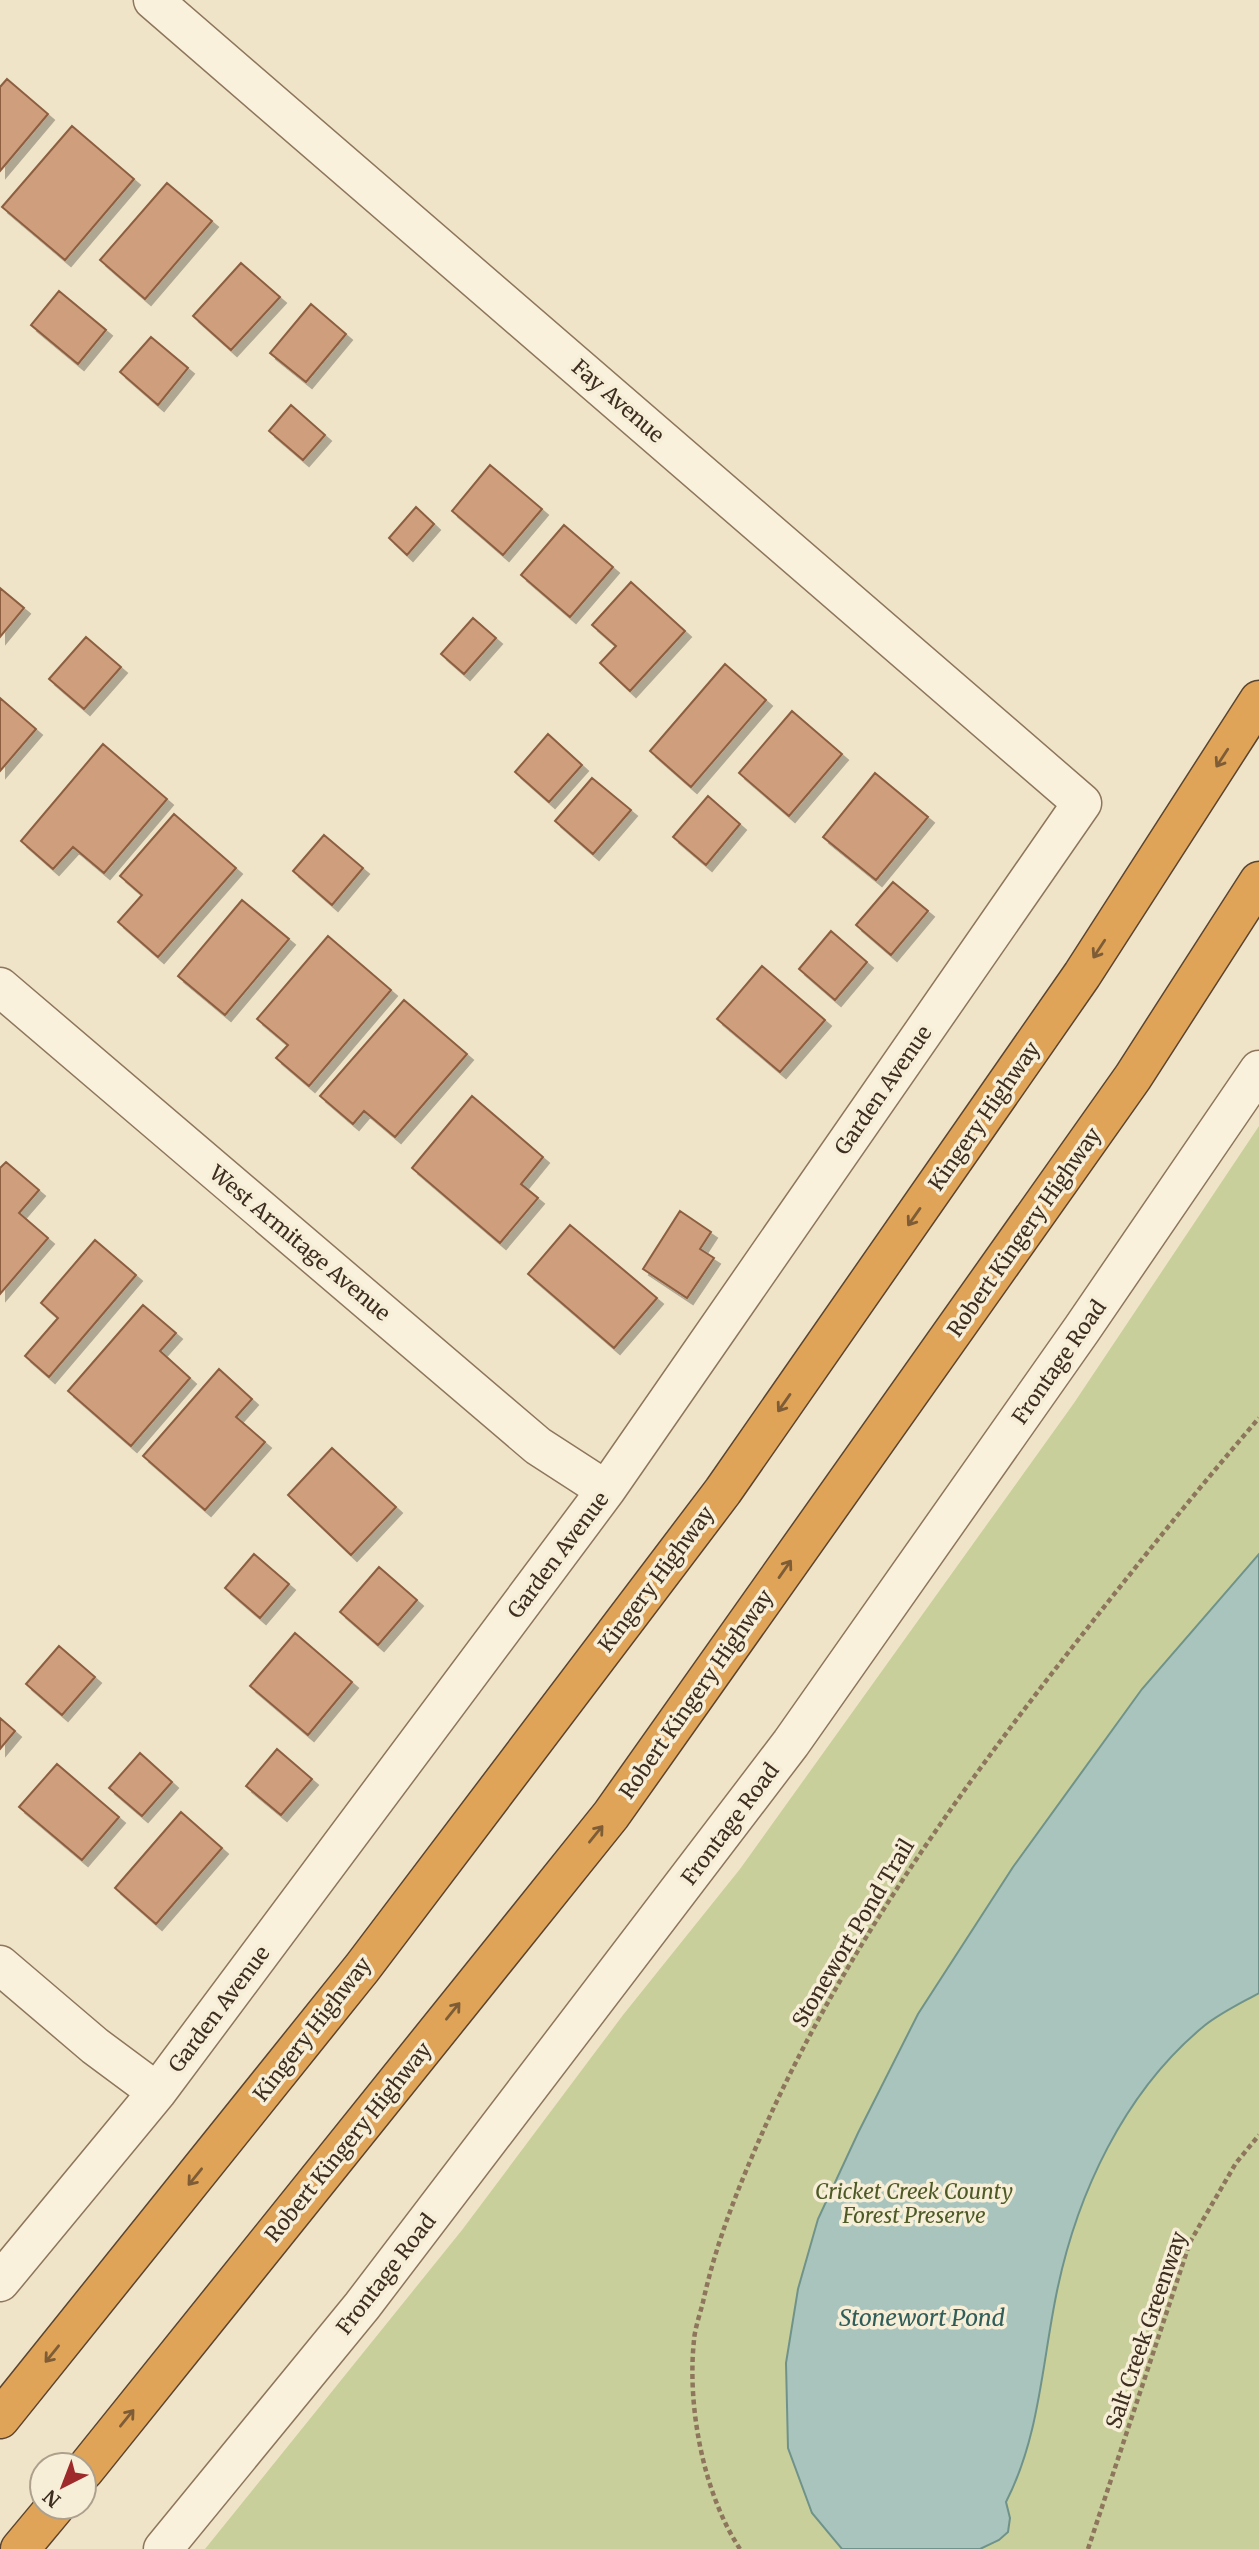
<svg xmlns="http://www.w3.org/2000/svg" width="1259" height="2549" viewBox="0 0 1259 2549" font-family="Merriweather,serif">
	<defs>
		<filter id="shadow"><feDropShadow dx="6" dy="6" stdDeviation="0" flood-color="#0004"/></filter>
	</defs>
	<rect width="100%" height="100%" fill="#f0e4c8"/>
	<!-- green -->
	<path fill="#c9cf9b" d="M1259,1126V2549H205L462,2230L623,2015L740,1869L1074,1403Z"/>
	<!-- water -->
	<path fill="#a9c4bc" stroke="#6f938a" stroke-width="2" d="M1259,1554V1993C1241,2003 1220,2013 1204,2026C1124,2092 1076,2195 1056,2296C1042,2365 1039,2438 1006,2502L1010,2518L1008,2532L999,2540L980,2549H842L812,2513L788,2448L786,2363L798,2289L818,2219L858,2133L918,2014L1013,1867L1142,1689Z"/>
	<!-- building -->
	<path fill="#cf9f7d" stroke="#8d5f41" stroke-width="2" filter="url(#shadow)" d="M7,79L48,114L0,171V87Z
		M72,126L134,179L65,260L2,207Z
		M167,183L212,221L145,299L100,260Z
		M241,263L280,297L231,350L193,316Z
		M59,291L106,330L78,364L31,325Z
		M311,304L346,334L306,382L270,353Z
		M151,337L188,368L158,405L120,372Z
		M291,405L325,435L303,460L269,431Z
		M490,465L542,509L503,555L452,511Z
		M416,507L434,524L407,555L389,538Z
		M564,525L613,567L570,617L521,575Z
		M631,582L685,631L630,691L600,663L616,646L592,625Z
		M0,588L24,608L0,637Z
		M473,618L496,638L464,674L441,654Z
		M86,637L121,667L84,709L49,679Z
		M725,664L766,700L691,787L650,751Z
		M0,698L36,729L0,771Z
		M792,711L842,754L789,816L739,773Z
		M548,734L582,765L549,802L515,772Z
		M103,744L167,799L104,873L73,847L53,869L21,841Z
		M875,773L928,817L876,880L823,837Z
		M592,778L631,810L593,854L555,821Z
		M708,796L740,824L706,865L673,837Z
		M174,814L236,868L158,957L118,922L142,895L120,876Z
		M324,835L363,868L332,905L293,871Z
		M893,882L928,911L891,955L856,925Z
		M242,900L289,939L225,1015L178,976Z
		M831,931L867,962L835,1000L799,969Z
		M328,936L391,990L309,1086L276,1058L288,1045L257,1019Z
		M762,966L825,1020L780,1072L717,1019Z
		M404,1000L467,1054L395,1137L364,1111L353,1124L320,1096Z
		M472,1096L543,1157L521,1184L538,1198L500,1243L412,1168Z
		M6,1162L39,1190L19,1213L48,1238L0,1294V1168Z
		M680,1211L711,1232L700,1249L714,1258L687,1298L643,1269Z
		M570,1225L657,1298L614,1348L528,1274Z
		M95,1240L136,1275L49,1377L25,1356L58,1318L41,1303Z
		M143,1305L176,1333L160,1351L190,1378L131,1446L68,1391Z
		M219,1369L252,1399L236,1417L265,1442L205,1510L143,1456Z
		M332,1448L396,1507L351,1555L288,1495Z
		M254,1554L289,1584L260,1618L225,1588Z
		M379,1567L417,1600L378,1645L340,1612Z
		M295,1633L352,1682L308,1735L250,1686Z
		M59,1646L95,1677L62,1715L26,1684Z
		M0,1718L15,1731L0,1749Z
		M277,1749L312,1779L281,1815L246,1786Z
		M140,1753L172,1782L142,1816L109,1788Z
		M57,1764L119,1817L82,1860L19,1807Z
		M181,1812L222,1848L156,1924L115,1888Z"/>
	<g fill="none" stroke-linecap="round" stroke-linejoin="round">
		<defs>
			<path id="minor" d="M0,987L538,1446L606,1490
				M0,1965L95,2046L157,2092
				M0,2282L157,2092L606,1490L1082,803L153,0
				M163,2549L362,2306L791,1743L1082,1329L1259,1070"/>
			<path id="highway" d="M0,2419L362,1968L723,1491L1082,975L1259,700
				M84,2471L611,1815L1133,1077L1259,881
				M20,2549L55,2507"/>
		</defs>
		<!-- minor casing -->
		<use href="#minor" stroke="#8d765c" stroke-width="41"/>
		<!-- highway casing -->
		<use href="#highway" stroke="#5b4430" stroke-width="41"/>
		<!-- path -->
		<path stroke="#8d765c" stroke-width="4.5" stroke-dasharray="5 3.5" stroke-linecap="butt" d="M740,2549C703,2493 687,2406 694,2340C695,2328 700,2314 703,2302C714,2252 731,2206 751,2159C827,1978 940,1817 1060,1663C1125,1580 1190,1498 1259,1418
			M1088,2549L1190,2242L1236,2163L1259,2135"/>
		<!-- minor -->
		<use href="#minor" stroke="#faf1dc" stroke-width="38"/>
		<!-- highway -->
		<use href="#highway" stroke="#e0a458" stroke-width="38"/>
	</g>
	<!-- one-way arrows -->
	<defs><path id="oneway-shaft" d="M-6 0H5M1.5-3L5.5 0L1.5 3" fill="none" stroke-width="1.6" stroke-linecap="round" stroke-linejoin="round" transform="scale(1.75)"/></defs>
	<g stroke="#7e5d36">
		<use href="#oneway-shaft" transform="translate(1222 758) rotate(123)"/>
		<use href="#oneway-shaft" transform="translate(1099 949) rotate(123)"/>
		<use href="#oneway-shaft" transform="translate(914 1217) rotate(125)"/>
		<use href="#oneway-shaft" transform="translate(784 1403) rotate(125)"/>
		<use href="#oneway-shaft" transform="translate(785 1569) rotate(-55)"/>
		<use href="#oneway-shaft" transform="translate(596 1834) rotate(-51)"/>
		<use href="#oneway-shaft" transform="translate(453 2011) rotate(-51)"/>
		<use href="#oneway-shaft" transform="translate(195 2177) rotate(129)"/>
		<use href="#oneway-shaft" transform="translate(52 2354) rotate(129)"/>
		<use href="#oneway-shaft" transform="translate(127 2418) rotate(-51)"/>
	</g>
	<g text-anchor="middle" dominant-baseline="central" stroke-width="7" stroke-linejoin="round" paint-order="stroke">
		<!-- street labels -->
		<g font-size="21" fill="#3d2e20" stroke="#f7eed8">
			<text transform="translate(618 401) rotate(41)">Fay Avenue</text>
			<text transform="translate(883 1090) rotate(-55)">Garden Avenue</text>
			<text transform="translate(984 1116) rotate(-55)">Kingery Highway</text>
			<text transform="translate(1024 1232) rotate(-55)">Robert Kingery Highway</text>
			<text transform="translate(300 1243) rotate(40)">West Armitage Avenue</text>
			<text transform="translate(1059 1362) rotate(-55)">Frontage Road</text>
			<text transform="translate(558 1555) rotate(-53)">Garden Avenue</text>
			<text transform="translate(656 1579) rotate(-53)">Kingery Highway</text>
			<text transform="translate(696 1694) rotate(-55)">Robert Kingery Highway</text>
			<text transform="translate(730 1824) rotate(-53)">Frontage Road</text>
			<text transform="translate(853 1933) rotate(-59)">Stonewort Pond Trail</text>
			<text transform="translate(219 2009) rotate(-53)">Garden Avenue</text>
			<text transform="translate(312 2029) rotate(-52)">Kingery Highway</text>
			<text transform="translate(348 2142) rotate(-51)">Robert Kingery Highway</text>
			<text transform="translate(386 2274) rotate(-52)">Frontage Road</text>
			<text transform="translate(1146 2330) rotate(-71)">Salt Creek Greenway</text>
		</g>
		<!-- park labels -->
		<g font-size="21" font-style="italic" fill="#4d5a26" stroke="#f7eed8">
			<text x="914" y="2191">Cricket Creek County<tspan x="914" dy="24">Forest Preserve</tspan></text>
		</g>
		<!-- water labels -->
		<g font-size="23" font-style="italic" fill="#2f5d5a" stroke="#f7eed8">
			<text x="922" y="2317">Stonewort Pond</text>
		</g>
	</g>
	<!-- north arrow -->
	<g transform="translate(63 2486) rotate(222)"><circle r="33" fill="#f7eed8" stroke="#ada18e" stroke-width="2"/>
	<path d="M0-5L12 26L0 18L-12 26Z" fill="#9e2a2b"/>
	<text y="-10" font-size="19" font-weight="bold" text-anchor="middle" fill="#3d2e20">N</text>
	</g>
</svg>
